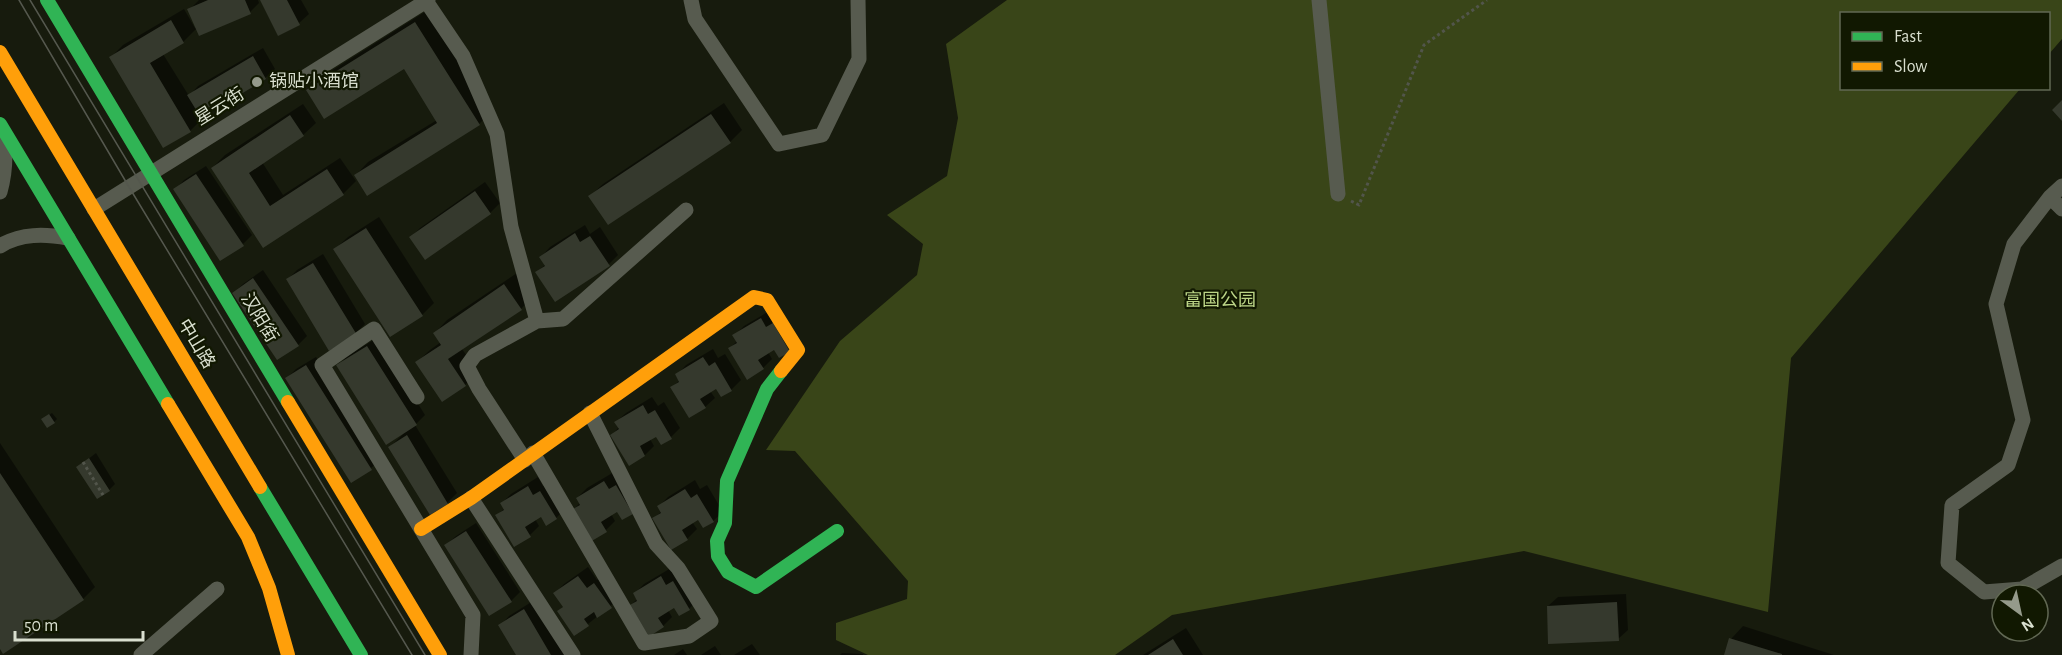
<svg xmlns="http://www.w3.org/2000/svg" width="2062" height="655" viewBox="0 0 2062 655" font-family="'Alegreya Sans','Noto Sans SC',sans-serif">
	<rect width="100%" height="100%" fill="#171b0d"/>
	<!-- forest -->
	<path fill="#394518" d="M1007,0H2062V39L2049,54L2048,14H1842V88L2020,89L1791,358L1768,612L1524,551L1172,615L1115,655H868L836,640V623L907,599L908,581L795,451L766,450L840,341L917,275L923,244L887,215L947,176L958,118L946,44Z"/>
	<!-- shadow -->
	<path fill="#0007" d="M199,0H258L259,3L250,12L197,28L183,42L163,54L189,96L198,86L263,48L275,69L265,78L201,116L202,119L190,131L111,57L123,45L184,9L195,28L197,27L189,10Z
		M262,0H301L309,14L299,23L279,34Z
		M428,10L492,111L479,124L356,175L368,162L437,120L404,67L308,90L320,78Z
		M724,103L742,130L730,142L590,196L603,184Z
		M303,104L316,123L303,135L262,162L283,195L340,158L356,181L343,194L264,246L212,168L225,155Z
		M206,166L252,235L243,244L175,190L184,180Z
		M485,182L500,203L490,213L426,258L411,237L420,228Z
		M379,217L434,303L422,315L335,249L348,237Z
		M585,225L590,234L600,227L618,255L609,264L555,299L537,272L546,264L541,257L550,247Z
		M323,254L365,324L356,333L287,280L297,270Z
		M263,270L307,336L298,345L234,293L243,284Z
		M517,273L533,296L521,309L462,349L478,372L465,385L443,400L417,362L430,350L441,342L435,333L447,320Z
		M771,310L775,348L768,352L772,359L763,368L730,348L737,341L734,336L744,326Z
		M377,338L425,415L415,425L457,493L447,503L390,447L403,434L338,366L347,356Z
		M713,349L718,358L725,354L741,380L731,390L717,387L710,391L715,398L705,407L672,387L680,380L677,375L686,365Z
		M316,357L381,459L371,468L351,481L287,378L296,369Z
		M652,397L658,406L664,402L680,428L671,437L656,435L650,439L654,446L645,455L612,435L619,427L616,422L626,413Z
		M52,413L57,419L54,422L46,417Z
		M0,443L95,587L83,599L0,646Z
		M96,453L115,484L109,490L78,467Z
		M614,472L632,513L618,510L611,514L615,521L606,530L573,510L580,503L577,498L587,488Z
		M538,477L543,486L550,482L565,509L556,518L542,515L535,519L539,526L530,535L497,515L505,508L502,503L511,494Z
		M695,480L700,489L707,485L723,512L713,521L704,526L699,518L692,522L697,529L687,539L672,548L654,518L662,511L659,506L668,497Z
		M476,523L520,592L511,601L446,545L456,536Z
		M588,567L597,580L604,575L620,598L588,624L559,611L564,606L555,593L564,584Z
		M671,568L698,599L689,609L675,606L668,610L672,617L663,626L630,606L637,599L634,594L644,584Z
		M1626,594L1628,630L1618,639L1548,606L1558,597Z
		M533,601L566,655H517L500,626L509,616Z
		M1743,626L1834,655H1725L1731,639Z
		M1186,628L1203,655H1143Z
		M752,644L760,655H734Z
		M715,646L721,655H701Z
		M683,649L687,655H674Z
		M842,653L863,654V655H840Z"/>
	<!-- building -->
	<path fill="#35392d" d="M208,0H245L251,14L199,36L187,9Z
		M260,0H287L300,25L278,36Z
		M171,20L184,43L150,63L191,132L163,148L109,57Z
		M415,22L480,125L367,196L354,175L437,123L404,69L324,119L306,90Z
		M253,56L266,79L201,118L187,95Z
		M2062,100V121L2052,110Z
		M711,114L731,143L608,225L588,196Z
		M290,115L304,136L249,173L270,206L327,169L344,195L263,248L211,168Z
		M196,174L244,246L220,261L173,189Z
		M475,191L491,214L425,260L409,237Z
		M366,228L423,316L390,337L333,249Z
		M575,233L580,242L590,236L610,266L555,302L535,272L545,266L539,257Z
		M313,263L357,335L329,351L286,279Z
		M253,278L299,346L277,360L232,293Z
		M504,284L522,310L448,359L466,386L442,402L415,362L441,345L433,333Z
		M761,318L766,327L773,323L790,352L779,358L774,350L758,360L764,369L747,380L728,348L737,343L732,335Z
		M367,346L417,425L386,445L336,365Z
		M703,357L709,366L715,362L732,391L721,397L716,389L700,399L706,408L689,418L670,387L679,382L675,374Z
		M306,365L372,470L351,483L285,378Z
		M643,405L648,414L655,410L672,439L661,445L656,437L640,446L645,456L629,466L610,435L619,429L614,422Z
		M49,414L55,423L47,428L41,419Z
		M407,435L448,504L430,515L388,447Z
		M89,458L110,491L97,499L76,467Z
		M0,473L84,600L3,654L0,649Z
		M604,481L609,489L616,485L633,514L622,520L617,512L601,522L607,532L590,542L571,510L580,505L576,498Z
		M528,486L533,495L540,491L557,519L546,526L541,517L525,527L531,537L514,547L495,515L504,510L500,503Z
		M685,489L691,498L697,494L714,522L703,528L698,520L682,530L688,540L671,550L652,518L661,513L657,506Z
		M466,531L512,602L489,616L444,545Z
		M578,576L587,588L594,583L612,608L597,618L594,612L584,619L589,626L574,636L557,611L563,607L553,593Z
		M661,576L666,585L673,581L690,610L679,616L674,608L658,618L664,627L647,638L628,606L637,601L633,593Z
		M1617,602L1619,641L1548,644L1547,606Z
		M524,609L551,655H516L498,625Z
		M1729,638L1782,654V655H1724Z
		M1173,639L1183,655H1148Z"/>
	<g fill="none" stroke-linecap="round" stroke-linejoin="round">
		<!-- path -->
		<path stroke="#52554b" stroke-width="3" stroke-dasharray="3 3" stroke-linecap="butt" d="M1351,201L1359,205L1424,45L1487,0
			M83,462L103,495"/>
		<!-- street -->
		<path stroke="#575b4f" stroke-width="15" d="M691,0L695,19L779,144L822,135L859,59L858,0
			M1319,0L1338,194
			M426,1L463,56L497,134L511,227L537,321
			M2062,186L2050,197L2014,244L1996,304L2023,420L2008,465L1952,505L1948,563L1984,592L2022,589L2062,566
			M0,192C5,174 6,157 4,139
			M2050,197L2062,209
			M94,209L428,0
			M0,246C21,233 45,234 68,238
			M417,397L374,329L322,365L473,615L471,655
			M533,453L644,643L689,636L711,621L678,568L656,544L590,413
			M525,460L479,389L467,366L475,355L537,321L563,319L686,210
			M471,498L573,655
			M141,655L217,589"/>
		<!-- fast -->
		<path stroke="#30b455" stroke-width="14" d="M47,0L288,402
			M0,124L168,404
			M781,371L767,389L727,481L725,523L717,541L718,556L728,572L756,587L837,531
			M260,487L361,655"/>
		<!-- slow -->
		<path stroke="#ff9f0a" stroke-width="14" d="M0,52L260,487
			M288,402L440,655
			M168,404L248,537L269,588L288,655
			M421,529L471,498L754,297L767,300L798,350L781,371"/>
		<!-- tram -->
		<path stroke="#55584e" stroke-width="1.5" d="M19,0L129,187L412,655
			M30,0L425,655"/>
	</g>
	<!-- markers -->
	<circle fill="#959a8b" stroke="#111801" stroke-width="2" cx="257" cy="82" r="6"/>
	<g text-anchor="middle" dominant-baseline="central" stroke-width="4.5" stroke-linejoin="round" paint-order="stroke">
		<!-- poi labels -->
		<g font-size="18" fill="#d9dfcf" stroke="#111801" text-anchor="start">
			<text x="269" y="82">锅贴小酒馆</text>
		</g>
		<!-- street labels -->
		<g font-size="18" fill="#d9dfcf" stroke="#111801">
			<text transform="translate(220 107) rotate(-32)">星云街</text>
			<text transform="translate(259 318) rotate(59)">汉阳街</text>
			<text transform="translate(196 344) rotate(59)">中山路</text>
		</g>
		<!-- park labels -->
		<g font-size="18" fill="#bcd587" stroke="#111801">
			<text x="1220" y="301">富国公园</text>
		</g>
	</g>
	<!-- legend -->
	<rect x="1840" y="12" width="210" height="78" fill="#111801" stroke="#616853" stroke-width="1.5"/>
	<rect x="1852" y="32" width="30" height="9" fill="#30b455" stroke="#616853" stroke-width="1.5"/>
	<text x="1894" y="42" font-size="18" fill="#d9dfcf">Fast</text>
	<rect x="1852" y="62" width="30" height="9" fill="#ff9f0a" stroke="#616853" stroke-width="1.5"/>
	<text x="1894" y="72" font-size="18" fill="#d9dfcf">Slow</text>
	<!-- north arrow -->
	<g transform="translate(2020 613) rotate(147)"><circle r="28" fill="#111801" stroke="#616853" stroke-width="1.5"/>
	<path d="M0-4.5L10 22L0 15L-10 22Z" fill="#959a8b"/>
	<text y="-9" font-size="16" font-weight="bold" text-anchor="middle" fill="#d9dfcf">N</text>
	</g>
	<!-- scale -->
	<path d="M15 631v9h128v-9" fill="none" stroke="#d9dfcf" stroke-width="3"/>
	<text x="24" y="631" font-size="18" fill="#d9dfcf" stroke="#111801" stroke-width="4.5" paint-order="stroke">50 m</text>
</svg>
